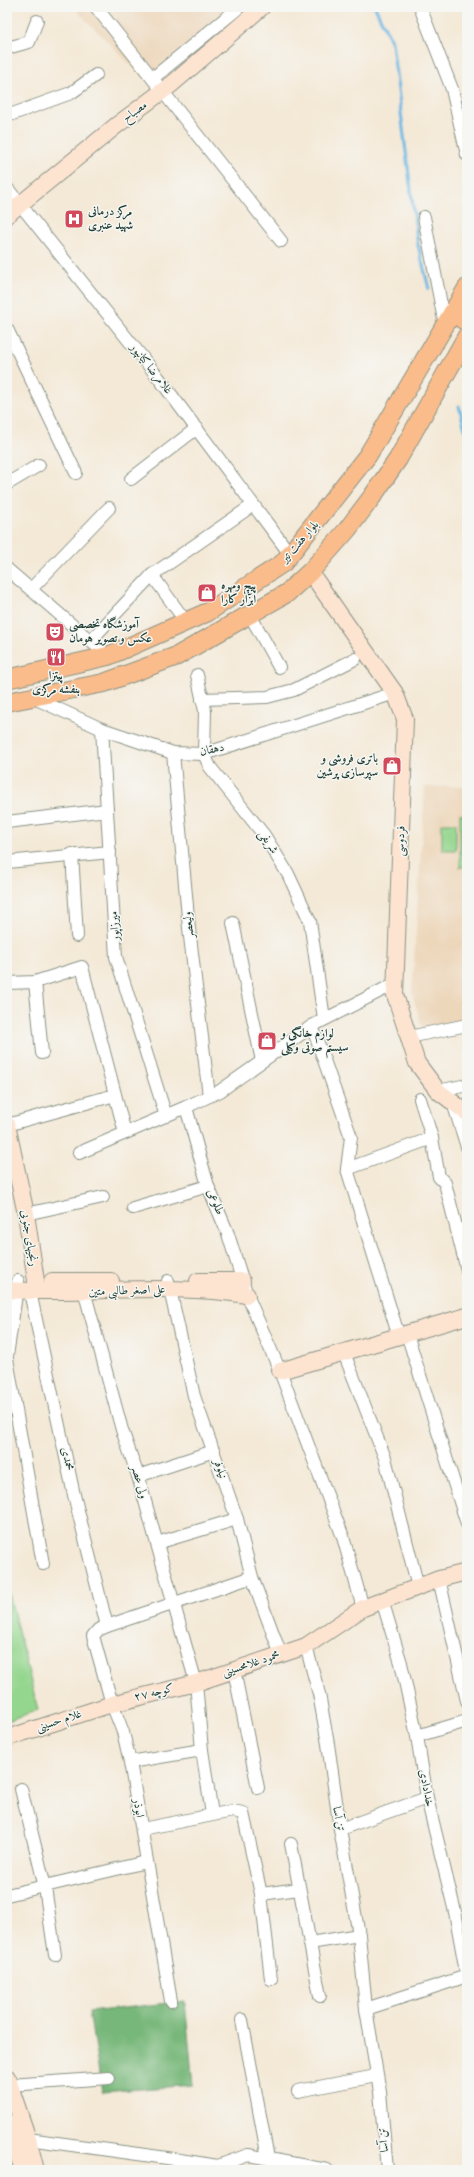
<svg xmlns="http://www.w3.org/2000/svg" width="474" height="2177" font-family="'Sorts Mill Goudy',Amiri,serif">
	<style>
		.built { fill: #edd7bb }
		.green { fill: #94d68e; stroke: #5a8a61 }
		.forest { fill: #77b779; stroke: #4b7a56 }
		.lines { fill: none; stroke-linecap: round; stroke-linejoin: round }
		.stream { stroke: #69b8e4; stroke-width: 3 }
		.street-casing { stroke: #8a9386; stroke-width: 14 }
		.secondary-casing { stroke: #8a9386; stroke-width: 18 }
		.primary-casing { stroke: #8a9386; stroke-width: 20 }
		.street { stroke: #fff; stroke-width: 12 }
		.secondary { stroke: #fde4d1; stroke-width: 16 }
		.primary { stroke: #fabc8b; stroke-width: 18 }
		.labels { text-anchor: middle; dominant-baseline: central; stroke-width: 3; stroke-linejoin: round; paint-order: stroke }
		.street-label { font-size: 12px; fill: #1f3d34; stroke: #f6f6f2 }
		.poi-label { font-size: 12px; font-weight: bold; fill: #1f3d34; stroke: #f6f6f2; text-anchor: start }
	</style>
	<rect width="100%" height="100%" fill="#f6f6f2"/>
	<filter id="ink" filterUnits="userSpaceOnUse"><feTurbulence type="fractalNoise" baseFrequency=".025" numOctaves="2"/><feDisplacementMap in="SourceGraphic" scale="8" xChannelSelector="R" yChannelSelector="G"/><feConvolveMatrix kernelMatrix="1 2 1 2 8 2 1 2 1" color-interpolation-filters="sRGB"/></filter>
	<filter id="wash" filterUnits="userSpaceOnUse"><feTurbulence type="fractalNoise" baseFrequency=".012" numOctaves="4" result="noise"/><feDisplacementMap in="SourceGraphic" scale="16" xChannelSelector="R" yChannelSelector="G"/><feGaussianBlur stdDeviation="0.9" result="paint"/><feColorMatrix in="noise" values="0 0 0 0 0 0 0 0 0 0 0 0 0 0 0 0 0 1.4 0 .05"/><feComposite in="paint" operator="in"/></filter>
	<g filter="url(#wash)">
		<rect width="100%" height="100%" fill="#f4e9d7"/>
		<g class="built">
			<polygon points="73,7 242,7 151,85"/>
			<polygon points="467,786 467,1020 423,1030 412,993 425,787"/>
		</g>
		<g class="green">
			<rect x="460" y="814" width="7" height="53"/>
			<rect x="442" y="823" width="14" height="27"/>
			<polygon points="7,1586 38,1710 7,1721"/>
		</g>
		<polygon class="forest" points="185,2001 193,2085 102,2092 89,2012"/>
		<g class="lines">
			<g class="stream">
				<polyline points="375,7 392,43 418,245 429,289"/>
				<polyline points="459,406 467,437"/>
			</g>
		</g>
	</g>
	<g filter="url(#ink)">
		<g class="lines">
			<g class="street-casing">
				<g id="street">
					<polyline points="96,7 281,241"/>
					<polyline points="420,7 452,89 467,155"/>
					<polyline points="7,48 29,42 37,21"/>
					<polyline points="153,78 237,9 235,7"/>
					<polyline points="7,116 71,93 96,75"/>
					<polyline points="7,188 158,377 290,554"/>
					<polyline points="424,217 445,325"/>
					<polyline points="7,329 76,473"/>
					<polyline points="131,479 197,428"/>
					<polyline points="7,484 39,465"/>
					<polyline points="7,569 108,656"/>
					<polyline points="152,575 186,622"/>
					<polyline points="31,589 109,508"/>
					<polyline points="250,615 279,667"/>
					<polyline points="90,641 152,575 253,505"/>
					<polyline points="197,675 205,711 204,754 210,767 264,835 288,874 310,921 324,1019"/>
					<polyline points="32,697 102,729 173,753 204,754 395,693"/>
					<polyline points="202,699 267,697 294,690 355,659"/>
					<polyline points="102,729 116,957 166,1116"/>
					<polyline points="173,753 189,928 209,1096"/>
					<polyline points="7,822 107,810"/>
					<polyline points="72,854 77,936"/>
					<polyline points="7,862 110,852"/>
					<polyline points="233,923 262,1061"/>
					<polyline points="35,982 42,1053"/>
					<polyline points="7,983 35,982 82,967 125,1133"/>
					<polyline points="312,1026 351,1137 347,1169 399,1337"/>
					<polyline points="409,1037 467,1025"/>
					<polyline points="438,1091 467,1085"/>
					<polyline points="420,1099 432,1138 439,1177 445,1183 467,1270"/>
					<polyline points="453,1103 467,1147"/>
					<polyline points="186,1107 208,1186 228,1234 247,1295 280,1371 343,1537 363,1608"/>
					<polyline points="7,1125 115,1095"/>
					<polyline points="79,1153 186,1107 220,1091 312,1026 396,983"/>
					<polyline points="347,1169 432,1138"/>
					<polyline points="133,1208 208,1186"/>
					<polyline points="26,1214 103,1197"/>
					<polyline points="168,1281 194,1396 237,1519 252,1577 281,1655"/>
					<polyline points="82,1283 122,1430 138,1476 196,1683 202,1750 212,1814"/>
					<polyline points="34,1285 30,1292 74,1495 107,1626"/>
					<polyline points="407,1334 467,1524"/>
					<polyline points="344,1353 385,1458 418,1587"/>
					<polyline points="7,1356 18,1281"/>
					<polyline points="7,1359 43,1564"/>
					<polyline points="138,1476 214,1451"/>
					<polyline points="157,1543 237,1519"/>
					<polyline points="439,1579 467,1701"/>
					<polyline points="382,1600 401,1663 417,1736 427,1798 455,1912 467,1977"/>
					<polyline points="306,1646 319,1694 328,1744 340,1829 359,1935 366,2009 380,2092 387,2170"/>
					<polyline points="234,1670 258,1788"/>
					<polyline points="417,1736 467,1721"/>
					<polyline points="130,1762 202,1750"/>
					<polyline points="21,1789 45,1887 55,1955"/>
					<polyline points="142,1829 233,1811 243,1813 261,1894 271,1979"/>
					<polyline points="340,1829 427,1798"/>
					<polyline points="291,1844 320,1996"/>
					<polyline points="261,1894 299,1889"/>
					<polyline points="7,1895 146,1862"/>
					<polyline points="310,1943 359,1935"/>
					<polyline points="171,2001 130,1762 123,1732 112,1704 93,1636 98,1630 107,1626 252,1577"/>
					<polyline points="366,2009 467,1976"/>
					<polyline points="242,2020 268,2158"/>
					<polyline points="10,2085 109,2078"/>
					<polyline points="298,2091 376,2076"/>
					<polyline points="28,2139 167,2158 218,2166 225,2170"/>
					<polyline points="218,2166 248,2155 327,2170"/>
				</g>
			</g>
			<g class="secondary-casing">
				<g id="secondary">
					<polyline points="7,215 117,125 172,84 262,7"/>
					<polyline points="310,572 395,693 405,719 395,995 417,1063 438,1091 467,1113"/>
					<polyline points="7,1125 26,1214 36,1281"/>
					<polyline points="52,1281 111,1281"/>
					<polyline points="198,1281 242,1281"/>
					<path d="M7,1290C87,1295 168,1282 247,1295"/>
					<polyline points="280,1371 467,1316"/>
					<polyline points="7,1738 112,1704 196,1683 306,1646 363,1608 439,1579 467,1572"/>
					<polyline points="7,2077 28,2139 36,2170"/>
					<polyline points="7,2122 23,2170"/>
				</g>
			</g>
			<g class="primary-casing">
				<g id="primary">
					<polyline points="457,305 459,314 463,320 467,321"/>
					<polyline points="7,679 108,656 208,612 283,563 368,455 467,288"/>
					<polyline points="7,702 104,683 177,656 287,593 310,572 347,530 372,497 398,459 467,336"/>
				</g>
			</g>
			<use href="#street" class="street"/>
			<use href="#secondary" class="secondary"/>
			<use href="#primary" class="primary"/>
		</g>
	</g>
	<defs>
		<g id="hospital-square" transform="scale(1)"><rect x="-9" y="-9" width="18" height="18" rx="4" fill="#d1495b" stroke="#f6f6f2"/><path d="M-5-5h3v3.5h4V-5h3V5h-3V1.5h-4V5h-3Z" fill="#fff"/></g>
		<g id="shop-square" transform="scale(1)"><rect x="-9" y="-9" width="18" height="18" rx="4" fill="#d1495b" stroke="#f6f6f2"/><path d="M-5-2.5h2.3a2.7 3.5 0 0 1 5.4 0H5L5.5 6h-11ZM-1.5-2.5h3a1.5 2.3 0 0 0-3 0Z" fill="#fff"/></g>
		<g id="theatre-square" transform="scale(1)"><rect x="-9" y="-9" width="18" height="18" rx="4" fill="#d1495b" stroke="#f6f6f2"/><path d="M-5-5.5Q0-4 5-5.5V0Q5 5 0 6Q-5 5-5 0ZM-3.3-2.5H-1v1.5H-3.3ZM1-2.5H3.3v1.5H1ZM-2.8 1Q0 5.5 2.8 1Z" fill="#fff"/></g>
		<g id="restaurant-square" transform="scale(1)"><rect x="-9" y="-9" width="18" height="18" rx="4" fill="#d1495b" stroke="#f6f6f2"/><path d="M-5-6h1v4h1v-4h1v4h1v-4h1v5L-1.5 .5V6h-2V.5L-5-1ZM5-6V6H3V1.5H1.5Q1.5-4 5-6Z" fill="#fff"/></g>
	</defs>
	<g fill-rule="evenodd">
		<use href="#hospital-square" x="74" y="219"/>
		<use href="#shop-square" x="207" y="593"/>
		<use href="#theatre-square" x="55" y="632"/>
		<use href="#restaurant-square" x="56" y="657"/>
		<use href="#shop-square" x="392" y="766"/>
		<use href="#shop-square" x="267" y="1041"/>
	</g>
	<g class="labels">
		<g class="street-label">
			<text transform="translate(135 112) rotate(-36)">مصباح</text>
			<text transform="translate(151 369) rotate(52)">غلامرضا کیانپور</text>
			<text transform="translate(300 542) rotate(-49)">بلوار هفت تیر</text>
			<text transform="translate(212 750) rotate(-12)">دهقان</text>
			<text transform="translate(401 841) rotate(-88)">فردوسی</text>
			<text transform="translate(268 842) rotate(57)">شریفی</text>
			<text transform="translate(189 925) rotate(-96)">ولیعصر</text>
			<text transform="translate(115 926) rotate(-94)">میرزاپور</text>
			<text transform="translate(215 1202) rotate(67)">طلوعی</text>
			<text transform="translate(29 1238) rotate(81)">رنجیهای جنوبی</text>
			<text transform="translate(127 1291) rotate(-2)">علی اصغر طالبی متین</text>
			<text transform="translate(67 1459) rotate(78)">محمدی</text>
			<text transform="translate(220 1469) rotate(72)">نیلوفر</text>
			<text transform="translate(139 1482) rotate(74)">ولی عصر</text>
			<text transform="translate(251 1664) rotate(-18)">محمود غلامحسینی</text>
			<text transform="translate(154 1693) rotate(-14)">کوچه ۲۷</text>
			<text transform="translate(59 1721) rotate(-18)">غلام حسینی</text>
			<text transform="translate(426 1788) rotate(79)">خدادادی</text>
			<text transform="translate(138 1808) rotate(80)">ابوذر</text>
			<text transform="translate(338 1819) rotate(81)">تن آسا</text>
			<text transform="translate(384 2140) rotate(-95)">تن آسا</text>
		</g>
		<g class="poi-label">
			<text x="88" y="212">مرکز درمانی<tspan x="88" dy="14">شهید عنبری</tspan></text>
			<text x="221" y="586">پیچ ومهره<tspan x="221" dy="14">ابزار کارا</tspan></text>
			<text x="69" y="625">آموزشگاه تخصصی<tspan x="69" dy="14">عکس و تصویر هومان</tspan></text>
			<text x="56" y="676" text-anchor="middle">پیتزا<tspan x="56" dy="14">بنفشه مرکزی</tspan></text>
			<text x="378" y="759" text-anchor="end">باتری فروشی و<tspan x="378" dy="14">سپرسازی پرشین</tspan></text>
			<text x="281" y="1034">لوازم خانگی و<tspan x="281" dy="14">سیستم صوتی وکیلی</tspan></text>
		</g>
	</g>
	<rect width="474" height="2177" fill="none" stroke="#f6f6f2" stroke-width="24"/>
</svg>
